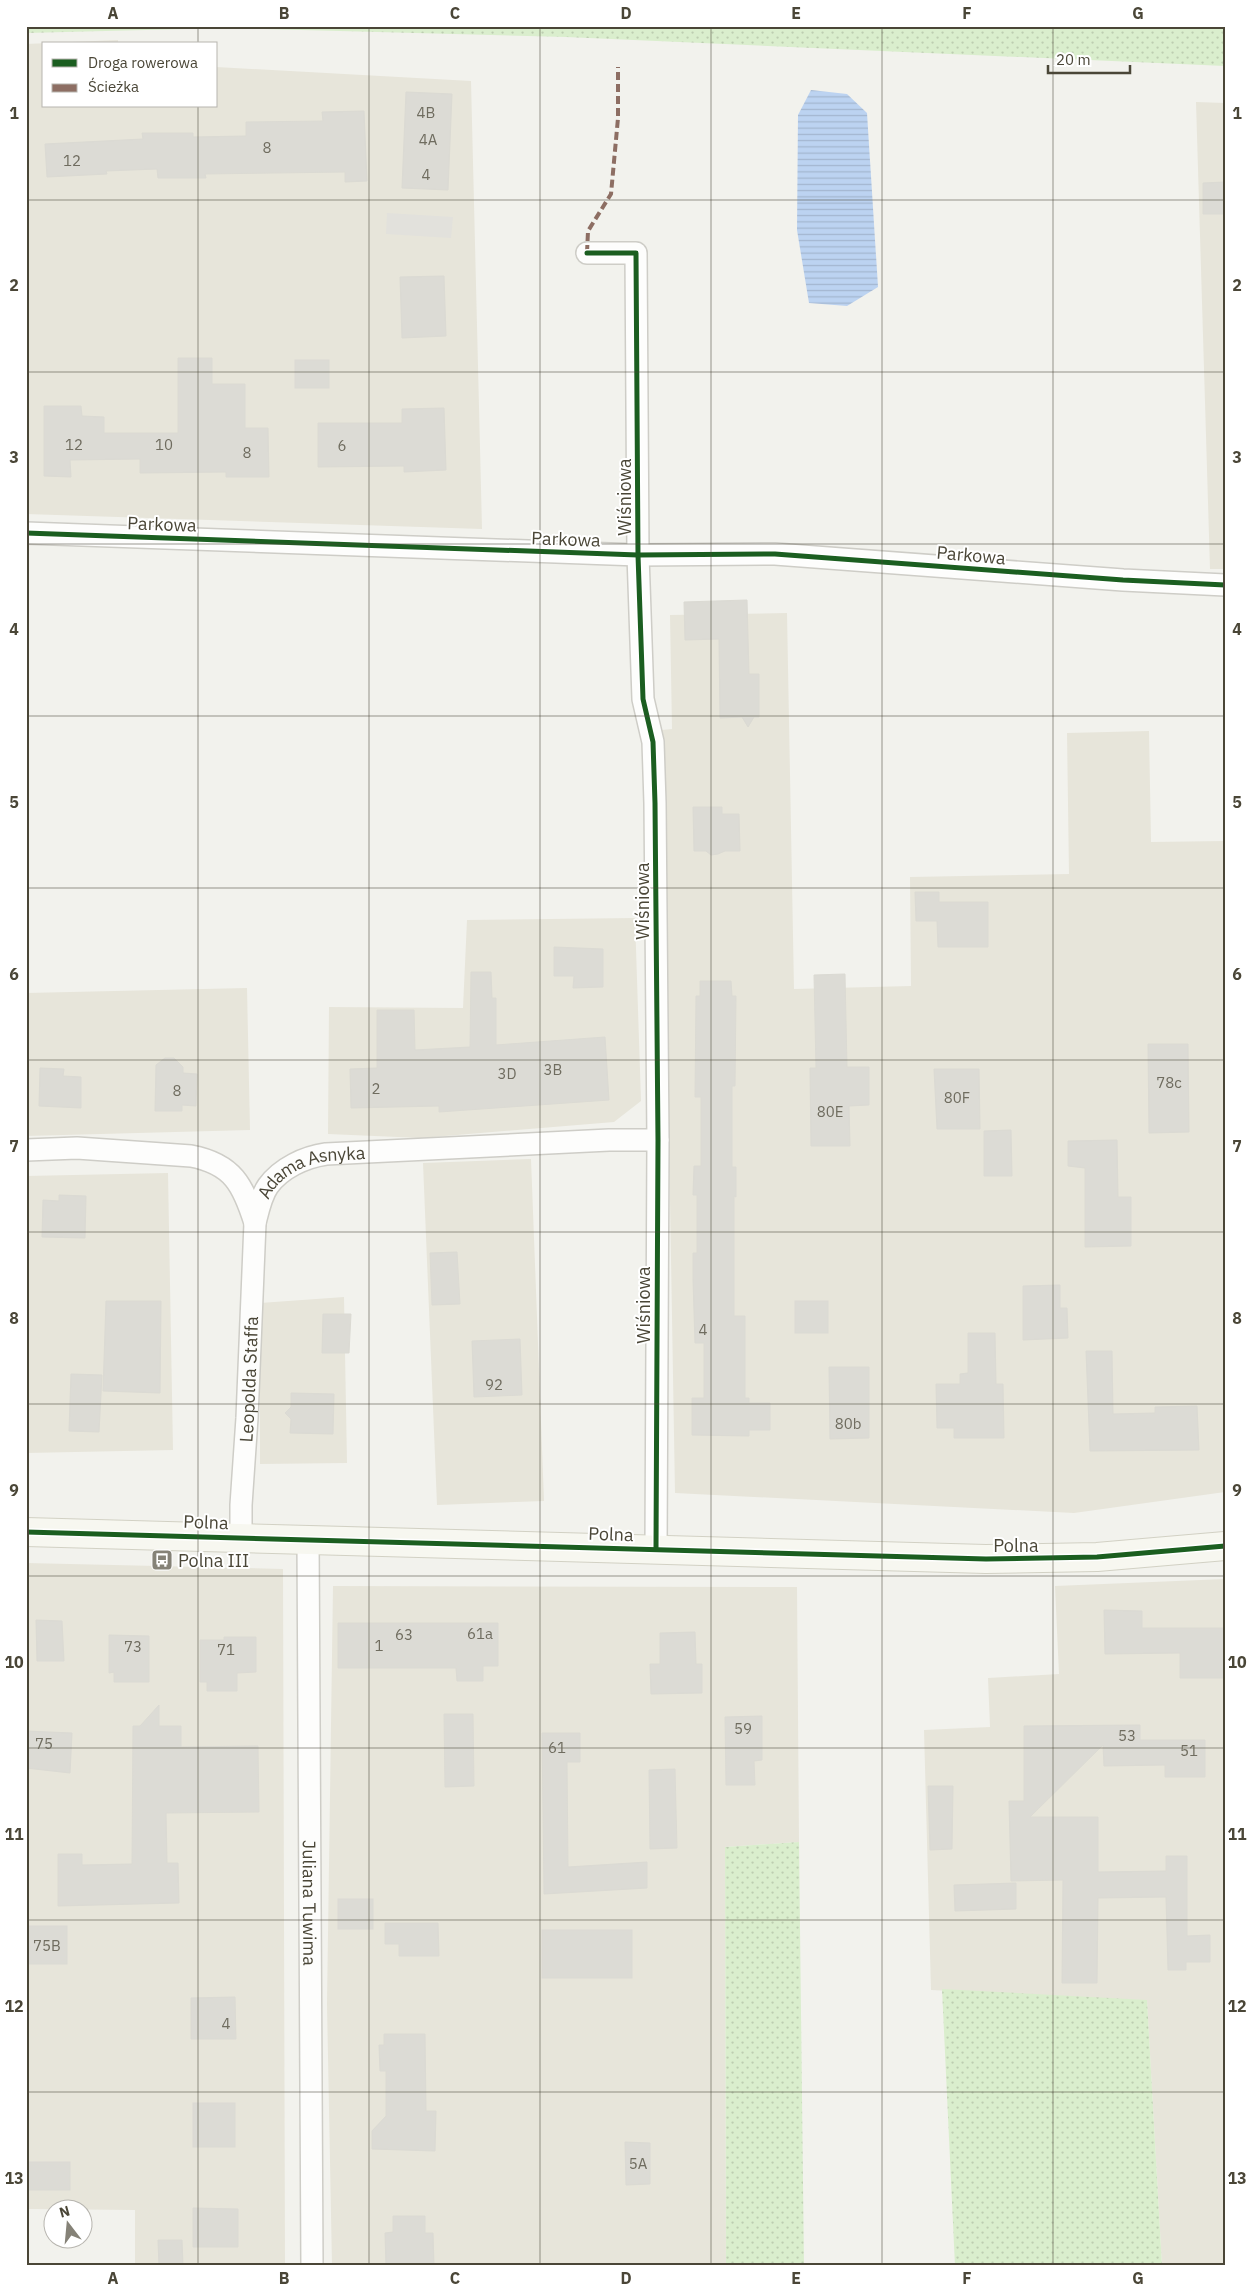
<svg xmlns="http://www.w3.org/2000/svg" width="1251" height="2292" font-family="'IBM Plex Sans',sans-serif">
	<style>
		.residential { fill: #e7e5da }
		.grass { fill: url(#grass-dots) }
		.parking { fill: #e2e1dc }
		.water { fill: url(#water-rules) }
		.building { fill: #dcdbd5; stroke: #dbdad3 }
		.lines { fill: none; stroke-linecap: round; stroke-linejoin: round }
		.street-casing { stroke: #cecdc7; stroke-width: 24 }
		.secondary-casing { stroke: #d2d1c4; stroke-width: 30 }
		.street { stroke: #fdfdfc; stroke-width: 21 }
		.secondary { stroke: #f7f7f0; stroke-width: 28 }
		.quiet { stroke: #8d6e63; stroke-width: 4; stroke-dasharray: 8 4; stroke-linecap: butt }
		.cycleway-casing { stroke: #fff; stroke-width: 8 }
		.cycleway { stroke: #1b5e20; stroke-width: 5 }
		.grid { fill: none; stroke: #4a4637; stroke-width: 1; stroke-opacity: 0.55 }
		.labels { text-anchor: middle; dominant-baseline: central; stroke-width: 4; stroke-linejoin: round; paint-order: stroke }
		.number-label { font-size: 15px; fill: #6f6c5f }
		.street-label { font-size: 18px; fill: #4a4637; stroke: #fff }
		.poi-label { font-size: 18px; fill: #4a4637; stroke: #fff; text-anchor: start }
		.neatline { fill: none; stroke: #4a4637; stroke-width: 2 }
		.grid-label { font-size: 16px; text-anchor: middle; font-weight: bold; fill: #4a4637 }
	</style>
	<defs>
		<pattern id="grass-dots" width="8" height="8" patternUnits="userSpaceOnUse" patternTransform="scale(1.25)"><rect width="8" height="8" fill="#daeecd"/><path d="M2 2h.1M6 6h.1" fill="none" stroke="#bdcdb1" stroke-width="1.8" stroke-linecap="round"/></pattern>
		<pattern id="water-rules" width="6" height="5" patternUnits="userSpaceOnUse" patternTransform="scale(1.25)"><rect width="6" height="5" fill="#bcd3f1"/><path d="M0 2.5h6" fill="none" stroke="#a3b6cf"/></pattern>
	</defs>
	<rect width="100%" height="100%" fill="#f2f2ed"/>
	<g class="residential">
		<polygon points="118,40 118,44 44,44 44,106 216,106 216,67 471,81 482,529 26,514 26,44"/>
		<polygon points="1196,102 1225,103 1225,569 1210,569"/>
		<polygon points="787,613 794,989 911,986 910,877 1069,874 1067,733 1149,731 1151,842 1225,841 1225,1492 1074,1513 675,1493 662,730 672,729 670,615"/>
		<polygon points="635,918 641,1101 614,1122 421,1138 328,1134 329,1007 463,1008 467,920"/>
		<polygon points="247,988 250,1130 26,1136 26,993"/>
		<polygon points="531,1159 544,1501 437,1505 423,1163"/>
		<polygon points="168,1173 173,1450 26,1453 26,1176"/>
		<polygon points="344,1297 347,1463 260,1464 260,1303"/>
		<polygon points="26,1563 283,1569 285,2266 135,2266 135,2210 26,2209"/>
		<polygon points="1225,1579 1225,2266 1162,2266 1147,2001 931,1990 924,1730 990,1727 988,1678 1059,1674 1055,1586"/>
		<polygon points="333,1586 797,1587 799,1842 725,1847 726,2266 332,2266 327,2004"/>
	</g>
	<g class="grass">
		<polygon points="26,26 1225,26 1225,66 566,37 226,28 26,33"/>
		<polygon points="799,1842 804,2266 726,2266 725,1847"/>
		<polygon points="942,1989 1147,2000 1162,2266 955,2266"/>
	</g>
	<polygon class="parking" points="387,213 453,217 451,238 386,234"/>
	<polygon class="water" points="811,90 847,94 867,113 878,287 847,306 809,303 797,230 798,115"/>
	<g class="building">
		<polygon points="406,92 452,94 448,190 402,188"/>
		<polygon points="364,111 367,181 345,182 345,172 205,174 206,178 158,178 157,169 106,171 107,174 47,177 45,144 143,139 142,133 193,133 193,137 246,136 246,122 323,121 322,112"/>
		<polygon points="1225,182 1225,214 1203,214 1203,183"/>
		<polygon points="444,276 446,336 402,338 400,277"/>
		<polygon points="178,358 212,358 212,384 245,384 245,428 268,428 269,477 226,477 226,472 140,473 140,459 70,460 71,477 44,476 44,406 81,406 82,416 104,417 104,433 178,433"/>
		<rect x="295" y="360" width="34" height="28"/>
		<polygon points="444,408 446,470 404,472 404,466 318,467 318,423 402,423 402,409"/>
		<polygon points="747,600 749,674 759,674 759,717 754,717 748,727 742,717 720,718 719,639 685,640 684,602"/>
		<polygon points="693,807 722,807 722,814 739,814 740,851 725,851 718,854 711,855 706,851 694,851"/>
		<polygon points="915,892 939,892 939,902 988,902 988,947 938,947 937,921 916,921"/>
		<polygon points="554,947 603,949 603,987 573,988 574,976 554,976"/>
		<polygon points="471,972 491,972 492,998 496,998 496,1045 605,1037 609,1100 439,1112 439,1106 351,1108 350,1069 377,1068 377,1010 414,1010 415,1050 470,1047"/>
		<polygon points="845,974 847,1067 869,1067 869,1105 849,1106 850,1146 811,1146 810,1068 816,1068 814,975"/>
		<polygon points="700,981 731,981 732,996 736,996 735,1086 732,1086 732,1167 736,1167 736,1197 734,1196 734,1316 745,1316 745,1398 749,1398 749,1403 770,1403 770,1430 749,1430 749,1436 692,1435 692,1398 704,1398 704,1343 695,1343 693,1279 693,1253 697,1253 697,1195 693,1195 694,1166 701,1166 701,1097 695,1097 696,996 700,996"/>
		<polygon points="1148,1044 1188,1044 1189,1132 1149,1133"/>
		<polygon points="165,1058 174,1058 183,1067 183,1073 197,1074 196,1106 182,1105 182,1111 155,1111 156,1065"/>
		<polygon points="40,1068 64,1069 63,1076 81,1077 81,1108 39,1106"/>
		<polygon points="934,1069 979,1069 980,1129 937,1129"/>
		<polygon points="1011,1130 1012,1176 984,1176 984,1131"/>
		<polygon points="1117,1140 1118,1197 1131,1197 1131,1246 1085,1247 1085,1168 1068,1166 1068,1141"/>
		<polygon points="59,1195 86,1196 85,1238 42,1237 43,1200 59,1201"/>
		<polygon points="457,1252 460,1304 432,1305 430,1253"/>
		<polygon points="1060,1285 1060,1308 1067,1308 1068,1338 1023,1340 1023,1286"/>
		<polygon points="106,1301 161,1301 160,1393 103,1391"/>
		<rect x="795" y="1301" width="33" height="32"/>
		<polygon points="323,1314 351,1314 349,1353 322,1353"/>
		<polygon points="968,1333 995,1333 996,1384 1003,1384 1004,1438 954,1438 954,1428 937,1428 936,1384 960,1384 960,1374 968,1373"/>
		<polygon points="520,1339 522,1395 474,1397 472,1341"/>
		<polygon points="1086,1351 1112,1351 1113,1414 1155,1413 1155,1407 1197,1406 1199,1450 1090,1451"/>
		<polygon points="829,1367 869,1367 869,1438 830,1439"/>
		<polygon points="71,1374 102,1375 99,1432 69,1431"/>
		<polygon points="291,1393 334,1394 333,1434 290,1433 291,1419 285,1413 291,1407"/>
		<polygon points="1104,1610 1142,1611 1142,1628 1225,1628 1225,1678 1180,1678 1180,1653 1105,1654"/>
		<polygon points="36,1620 62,1621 64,1661 37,1661"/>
		<polygon points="338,1623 498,1623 498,1666 483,1666 483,1681 457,1681 456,1668 338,1668"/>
		<polygon points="695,1632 696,1664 702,1664 702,1693 651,1694 650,1664 660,1664 660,1633"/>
		<polygon points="109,1635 149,1636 149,1682 114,1682 114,1672 109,1673"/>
		<polygon points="224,1637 256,1637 256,1672 237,1673 237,1691 207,1691 207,1682 200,1682 200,1640 224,1640"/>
		<polygon points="159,1705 159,1726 181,1726 181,1747 258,1746 259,1812 166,1813 167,1863 178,1863 179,1903 58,1906 58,1854 82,1854 82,1865 132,1864 133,1726 140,1726"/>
		<polygon points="444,1714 473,1714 474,1786 445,1787"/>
		<polygon points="762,1716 762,1760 754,1761 755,1785 726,1785 725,1717"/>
		<polygon points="1140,1725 1140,1740 1205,1740 1205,1777 1165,1777 1165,1765 1104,1766 1103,1745 1030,1817 1098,1817 1098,1872 1166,1871 1166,1856 1187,1856 1187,1936 1210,1935 1210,1962 1186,1962 1186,1970 1168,1970 1166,1897 1098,1898 1097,1983 1062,1983 1063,1880 1011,1881 1009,1801 1024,1801 1024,1726"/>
		<polygon points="26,1731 72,1733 70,1773 26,1768"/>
		<polygon points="542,1733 580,1733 580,1762 567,1762 568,1867 647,1862 647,1888 544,1894"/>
		<polygon points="675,1769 677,1848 650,1849 649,1770"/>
		<polygon points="928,1786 953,1786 952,1849 930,1850"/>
		<polygon points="1016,1883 1016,1909 955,1911 954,1885"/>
		<rect x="338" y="1899" width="35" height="30"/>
		<polygon points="385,1923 438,1923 439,1956 399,1956 399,1944 385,1944"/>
		<rect x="26" y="1926" width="41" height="38"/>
		<rect x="542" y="1930" width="90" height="48"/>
		<polygon points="235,1997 236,2039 191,2039 191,1998"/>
		<polygon points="384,2034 425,2034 426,2111 436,2111 435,2151 372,2149 372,2131 386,2116 386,2071 380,2071 379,2045 384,2045"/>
		<rect x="193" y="2103" width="42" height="44"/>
		<polygon points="625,2142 650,2143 650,2184 626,2185"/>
		<rect x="26" y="2162" width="44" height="28"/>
		<polygon points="193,2208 238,2209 238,2247 193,2247"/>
		<polygon points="393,2216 425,2216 425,2233 433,2233 434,2266 386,2266 385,2233 393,2232"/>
		<polygon points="158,2240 182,2240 183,2266 159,2266"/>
	</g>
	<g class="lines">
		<g class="street-casing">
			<g id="street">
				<polyline points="587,253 636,253 638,555 643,699 653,742 655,803 658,1140 656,1549"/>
				<polyline points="26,533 638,555 775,554 1123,580 1225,585"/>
				<path d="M26,1150L77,1148L191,1156C233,1164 243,1185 255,1223"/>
				<path id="s1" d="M241,1537V1505L247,1418L255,1223C258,1211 261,1196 268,1186C281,1168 305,1157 326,1154L609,1140H658"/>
				<path id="s2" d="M308,1539L312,2266"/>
			</g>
		</g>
		<g class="secondary-casing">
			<polyline id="secondary" points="26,1532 986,1559 1097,1557 1225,1546"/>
		</g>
		<use href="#street" class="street"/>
		<use href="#secondary" class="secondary"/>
		<polyline class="quiet" points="587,253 588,231 611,194 618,118 618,67"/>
		<g class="cycleway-casing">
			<g id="cycleway">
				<polyline points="587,253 636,253 638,555 643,699 653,742 655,803 658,1140 656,1549"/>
				<polyline points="26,533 638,555 775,554 1123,580 1225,585"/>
				<polyline points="26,1532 986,1559 1097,1557 1225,1546"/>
			</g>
		</g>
		<use href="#cycleway" class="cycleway"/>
	</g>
	<path class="grid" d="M198,26V44M369,26V2266M540,26V2266M711,26V2266M882,26V2266M1053,26V2266M198,106V2266M26,200H1225M26,372H1225M26,544H1225M26,716H1225M26,888H1225M26,1060H1225M26,1232H1225M26,1404H1225M26,1576H1225M26,1748H1225M26,1920H1225M26,2092H1225"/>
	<defs>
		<g id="bus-square" transform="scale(1.125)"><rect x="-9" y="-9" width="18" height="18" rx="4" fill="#858277" stroke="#fff"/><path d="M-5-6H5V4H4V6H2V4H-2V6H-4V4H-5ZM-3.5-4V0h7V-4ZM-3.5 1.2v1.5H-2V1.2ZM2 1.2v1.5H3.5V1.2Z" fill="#fff"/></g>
	</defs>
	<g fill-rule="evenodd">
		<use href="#bus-square" x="162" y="1560"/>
	</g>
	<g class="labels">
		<g class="number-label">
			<text x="426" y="112">4B</text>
			<text x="428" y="139">4A</text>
			<text x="267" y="147">8</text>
			<text x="72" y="160">12</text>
			<text x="426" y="174">4</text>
			<text x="74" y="444">12</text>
			<text x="164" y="444">10</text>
			<text x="342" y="445">6</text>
			<text x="247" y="452">8</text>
			<text x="553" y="1069">3B</text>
			<text x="507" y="1073">3D</text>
			<text x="1169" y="1082">78c</text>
			<text x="376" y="1088">2</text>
			<text x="177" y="1090">8</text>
			<text x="957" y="1097">80F</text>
			<text x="830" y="1111">80E</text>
			<text x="703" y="1329">4</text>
			<text x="494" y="1384">92</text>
			<text x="848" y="1423">80b</text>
			<text x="480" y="1633">61a</text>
			<text x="404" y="1634">63</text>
			<text x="379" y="1645">1</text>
			<text x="133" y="1646">73</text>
			<text x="226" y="1649">71</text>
			<text x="743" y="1728">59</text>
			<text x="1127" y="1735">53</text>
			<text x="44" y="1743">75</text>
			<text x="557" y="1747">61</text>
			<text x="1189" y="1750">51</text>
			<text x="47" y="1945">75B</text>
			<text x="226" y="2023">4</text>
			<text x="638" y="2163">5A</text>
		</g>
		<g class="street-label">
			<text transform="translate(624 497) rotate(-90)">Wiśniowa</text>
			<text transform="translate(162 524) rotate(2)">Parkowa</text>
			<text transform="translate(566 539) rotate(2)">Parkowa</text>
			<text transform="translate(971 555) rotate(5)">Parkowa</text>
			<text transform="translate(642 901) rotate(-90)">Wiśniowa</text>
			<text stroke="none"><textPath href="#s1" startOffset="401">Adama Asnyka</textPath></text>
			<text transform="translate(643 1305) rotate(-90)">Wiśniowa</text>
			<text stroke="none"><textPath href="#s1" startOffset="158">Leopolda Staffa</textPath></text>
			<text transform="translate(206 1522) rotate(2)">Polna</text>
			<text transform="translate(611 1534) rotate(2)">Polna</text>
			<text x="1016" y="1545">Polna</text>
			<text stroke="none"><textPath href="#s2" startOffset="364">Juliana Tuwima</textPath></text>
		</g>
		<g class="poi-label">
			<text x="178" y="1560">Polna III</text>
		</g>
	</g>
	<rect width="1251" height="2292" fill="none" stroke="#ffffff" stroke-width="55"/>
	<rect x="42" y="42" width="175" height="65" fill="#ffffff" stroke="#b7b5af"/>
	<rect x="52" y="59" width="25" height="8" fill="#1b5e20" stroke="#b7b5af"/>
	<text x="88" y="68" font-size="15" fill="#4a4637">Droga rowerowa</text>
	<rect x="52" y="84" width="25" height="8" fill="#8d6e63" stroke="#b7b5af"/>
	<text x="88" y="92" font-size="15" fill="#4a4637">Ścieżka</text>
	<g transform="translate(68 2224) rotate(344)"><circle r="24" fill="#ffffff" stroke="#b7b5af"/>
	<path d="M0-4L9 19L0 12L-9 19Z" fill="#858277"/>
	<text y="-8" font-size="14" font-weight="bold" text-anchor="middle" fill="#4a4637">N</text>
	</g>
	<path d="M1048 65v8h82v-8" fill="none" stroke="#4a4637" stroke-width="2.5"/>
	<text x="1056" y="65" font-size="15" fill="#4a4637" stroke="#ffffff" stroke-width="4" paint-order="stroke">20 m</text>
	<rect x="28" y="28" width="1196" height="2236" class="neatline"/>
	<g class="grid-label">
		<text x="113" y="19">A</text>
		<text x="284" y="19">B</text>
		<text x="455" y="19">C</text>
		<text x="626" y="19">D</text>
		<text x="796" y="19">E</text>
		<text x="967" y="19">F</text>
		<text x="1138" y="19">G</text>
		<text x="14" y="119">1</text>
		<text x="1237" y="119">1</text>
		<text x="14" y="291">2</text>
		<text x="1237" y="291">2</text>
		<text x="14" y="463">3</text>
		<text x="1237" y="463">3</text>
		<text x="14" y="635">4</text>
		<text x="1237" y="635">4</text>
		<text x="14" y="808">5</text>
		<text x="1237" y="808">5</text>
		<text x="14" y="980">6</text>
		<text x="1237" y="980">6</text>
		<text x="14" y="1152">7</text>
		<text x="1237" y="1152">7</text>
		<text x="14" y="1324">8</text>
		<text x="1237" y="1324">8</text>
		<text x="14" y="1496">9</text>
		<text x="1237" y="1496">9</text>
		<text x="14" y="1668">10</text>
		<text x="1237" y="1668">10</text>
		<text x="14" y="1840">11</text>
		<text x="1237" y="1840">11</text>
		<text x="14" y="2012">12</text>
		<text x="1237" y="2012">12</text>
		<text x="14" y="2184">13</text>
		<text x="1237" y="2184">13</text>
		<text x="113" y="2284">A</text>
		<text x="284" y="2284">B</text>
		<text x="455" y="2284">C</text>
		<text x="626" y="2284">D</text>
		<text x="796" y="2284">E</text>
		<text x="967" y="2284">F</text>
		<text x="1138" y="2284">G</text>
	</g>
</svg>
